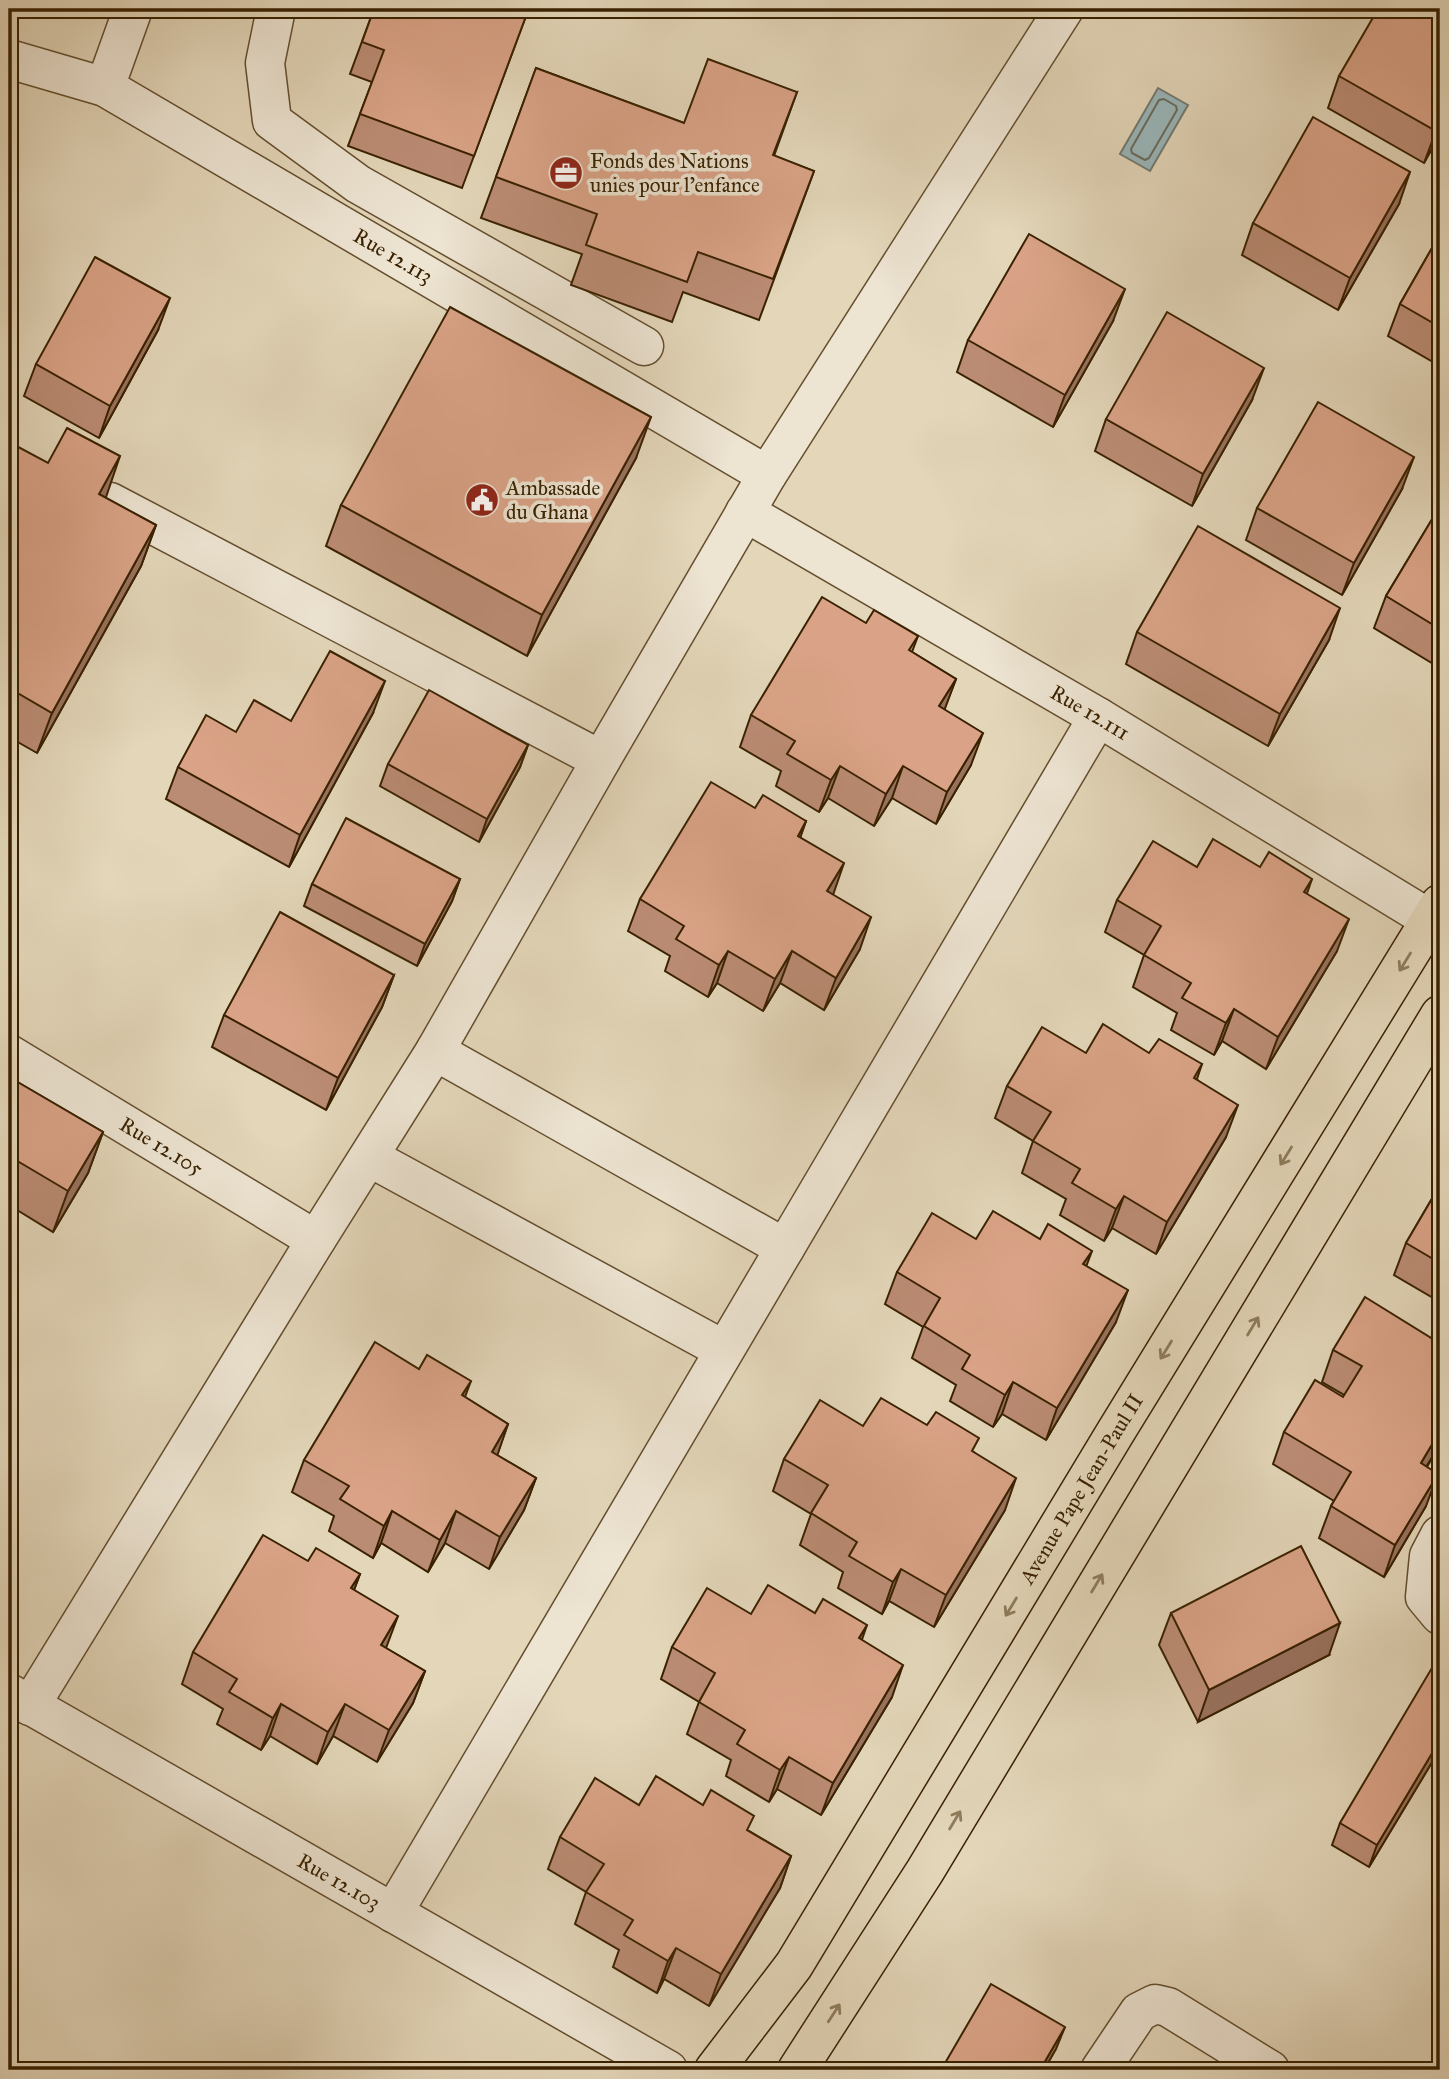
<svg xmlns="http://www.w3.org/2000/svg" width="1449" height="2079" font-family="'IM FELL Great Primer',serif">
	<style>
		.water { fill: #9ab6ba; stroke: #737a70; stroke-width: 2 }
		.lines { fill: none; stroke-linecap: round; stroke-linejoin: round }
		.shore { stroke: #6a6c5d; stroke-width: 2 }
		.minor-casing { stroke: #644e2e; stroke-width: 41 }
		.major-casing { stroke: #392100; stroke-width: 41 }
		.minor { stroke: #ede4d2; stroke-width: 38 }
		.major { stroke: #e3d6b9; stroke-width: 38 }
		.wall { fill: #bb8c74; stroke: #392100; stroke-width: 2 }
		.shaded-wall { fill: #99725e; stroke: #392100; stroke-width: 2 }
		.building { fill: #daa387; stroke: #392100; stroke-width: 2 }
		.oneway { stroke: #8e7c5c }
		.labels { text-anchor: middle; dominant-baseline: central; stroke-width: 7; stroke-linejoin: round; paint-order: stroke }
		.poi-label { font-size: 21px; fill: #392100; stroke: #ede4d2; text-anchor: start }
		.street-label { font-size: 21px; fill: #392100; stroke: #ede4d2 }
	</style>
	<rect width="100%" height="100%" fill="#e3d6b9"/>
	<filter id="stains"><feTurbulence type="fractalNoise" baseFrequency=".00286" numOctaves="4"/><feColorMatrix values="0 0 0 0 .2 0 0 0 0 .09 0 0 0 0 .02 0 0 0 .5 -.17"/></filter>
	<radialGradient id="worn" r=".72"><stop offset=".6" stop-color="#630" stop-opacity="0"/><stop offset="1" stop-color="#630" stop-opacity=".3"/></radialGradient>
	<polygon class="water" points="1158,88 1188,105 1150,171 1120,154"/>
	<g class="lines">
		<polygon class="shore" points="1164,99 1176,106 1177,110 1149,158 1145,160 1132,153 1131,149 1159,100"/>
		<g class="minor-casing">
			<g id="minor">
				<polyline points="276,9 265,63 272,121 358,184 644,346"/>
				<path id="s1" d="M9,59L105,87L767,475"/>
				<polyline points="105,87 133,9"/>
				<polyline points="110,502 601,760"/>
				<path id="s2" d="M745,512L1098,717L1431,920"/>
				<polyline points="435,1051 785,1248"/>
				<path id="s3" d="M9,1054L316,1240"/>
				<polyline points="369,1157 724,1350"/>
				<polyline points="1440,1535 1429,1556 1425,1597 1440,1615"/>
				<path id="s4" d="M9,1693L668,2070"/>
				<polyline points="30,1706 316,1240 435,1051 601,760 767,475 1064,9"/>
				<polyline points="393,1913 1098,717"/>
				<polyline points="1100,2070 1139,2012 1155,2004 1168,2007 1270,2070"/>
			</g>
		</g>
		<g class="major-casing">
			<g id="major">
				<path id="s5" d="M714,2070L794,1965L1115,1433L1440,904"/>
				<polyline points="797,2070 925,1871 1440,1015"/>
			</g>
		</g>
		<use href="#minor" class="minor"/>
		<use href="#major" class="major"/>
	</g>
	<g class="wall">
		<polygon points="374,9 526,16 462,188 348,146 372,82 350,74"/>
		<polygon points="1440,9 1440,134 1424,163 1328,108 1339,76"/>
		<polygon points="536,68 684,123 797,92 774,156 814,171 759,320 683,292 672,322 571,285 582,254 481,218"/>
		<polygon points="1399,204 1338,310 1242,255 1253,223"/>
		<polygon points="1440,234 1440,366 1388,336 1400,304"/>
		<polygon points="1113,321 1053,427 957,372 968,340"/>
		<polygon points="158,330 99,438 24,396 36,364"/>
		<polygon points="1252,400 1192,506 1095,451 1106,419"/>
		<polygon points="9,442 105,498 156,525 141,566 37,753 9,737"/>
		<polygon points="636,458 527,656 326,546 341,505"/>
		<polygon points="1402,489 1342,595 1246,540 1257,508"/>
		<polygon points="1440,506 1440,668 1374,628 1386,596"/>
		<polygon points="866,623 918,636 912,652 956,679 944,710 971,765 936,824 892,798 874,826 828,798 819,812 776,786 781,771 740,747 751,715"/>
		<polygon points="1137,632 1329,640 1268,746 1126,664"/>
		<polygon points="373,713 289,867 166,799 178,767 291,721"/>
		<polygon points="528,745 520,767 479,842 380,786 388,764"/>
		<polygon points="755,808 806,821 800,837 833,895 860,949 824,1010 780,983 763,1011 717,983 708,997 665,971 670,956 628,931 640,899"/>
		<polygon points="1197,867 1307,894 1337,951 1266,1069 1222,1041 1214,1055 1171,1030 1177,1013 1133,987 1144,955 1105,932 1117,900"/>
		<polygon points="460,879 452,901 417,966 304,906 312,884"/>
		<polygon points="394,975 382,1007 326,1110 212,1047 224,1015"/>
		<polygon points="1086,1053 1149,1053 1202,1064 1197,1079 1226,1137 1156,1254 1112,1228 1104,1241 1060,1215 1066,1199 1022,1173 1033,1141 995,1118 1007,1086"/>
		<polygon points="9,1077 103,1132 88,1173 53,1232 9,1205"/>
		<polygon points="1440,1185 1440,1302 1394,1275 1406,1243"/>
		<polygon points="976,1239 1086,1266 1116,1322 1046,1440 1002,1414 993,1427 950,1401 956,1385 912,1358 923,1327 885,1304 897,1272"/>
		<polygon points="1440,1327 1440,1444 1427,1467 1426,1506 1384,1577 1319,1538 1331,1506 1334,1501 1273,1464 1284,1432 1343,1397 1344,1395 1322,1382 1333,1350 1433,1339"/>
		<polygon points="465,1397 508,1424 497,1455 536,1478 524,1510 489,1569 445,1543 428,1572 381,1543 373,1558 329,1531 334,1516 292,1492 304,1460"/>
		<polygon points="863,1426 974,1452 1005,1510 934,1627 889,1601 882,1614 838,1588 843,1572 800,1545 811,1514 773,1491 784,1459"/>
		<polygon points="308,1561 360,1574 354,1590 386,1648 425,1671 413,1703 377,1762 333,1736 317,1764 270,1736 261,1750 217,1724 223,1709 182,1684 193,1652"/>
		<polygon points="1171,1613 1329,1655 1198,1722 1159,1645"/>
		<polygon points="751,1614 862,1640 892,1697 821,1815 777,1789 769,1802 726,1776 731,1760 687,1734 699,1702 661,1679 672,1647"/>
		<polygon points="1440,1749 1369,1867 1332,1845 1340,1823"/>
		<polygon points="639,1805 749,1831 791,1856 780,1888 709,2006 664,1979 657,1993 613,1967 619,1950 575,1924 586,1892 548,1869 560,1837"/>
	</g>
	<g class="shaded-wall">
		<polygon points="1440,123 1440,134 1424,163 1436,131"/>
		<polygon points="1410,172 1399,204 1338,310 1350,278"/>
		<polygon points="1125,289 1113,321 1053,427 1065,395"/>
		<polygon points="170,298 158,330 99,438 110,406"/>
		<polygon points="1264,368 1252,400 1192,506 1203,474"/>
		<polygon points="651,417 636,458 527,656 542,615"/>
		<polygon points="120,456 106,497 84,535 99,494"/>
		<polygon points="1414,457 1402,489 1342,595 1354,563"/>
		<polygon points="156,525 141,566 37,753 52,713"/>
		<polygon points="1340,608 1329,640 1268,746 1280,714"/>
		<polygon points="956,679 944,711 939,706"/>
		<polygon points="385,681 373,713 289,867 300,835"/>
		<polygon points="983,733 971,765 936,824 947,792"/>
		<polygon points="528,745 520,767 479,842 487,819"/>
		<polygon points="840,766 828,798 819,812 831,780"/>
		<polygon points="903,766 892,798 874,826 886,794"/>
		<polygon points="806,821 795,853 798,836"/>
		<polygon points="844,863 833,895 827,891"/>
		<polygon points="460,879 452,901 417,966 425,944"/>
		<polygon points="1312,879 1301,911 1304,892"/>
		<polygon points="871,917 860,949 824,1010 836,978"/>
		<polygon points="1349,919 1337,951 1266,1069 1278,1037"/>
		<polygon points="728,951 717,983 708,997 719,965"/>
		<polygon points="792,951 780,983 763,1011 775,979"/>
		<polygon points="394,975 382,1007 326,1110 338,1078"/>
		<polygon points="1234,1009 1222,1041 1214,1055 1226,1023"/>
		<polygon points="1238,1105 1226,1137 1156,1254 1167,1222"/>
		<polygon points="103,1132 88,1173 53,1232 68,1191"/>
		<polygon points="1124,1196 1112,1228 1104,1241 1116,1209"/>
		<polygon points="1092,1251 1080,1283 1083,1264"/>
		<polygon points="1128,1290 1116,1322 1046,1440 1057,1408"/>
		<polygon points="471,1381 459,1413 462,1395"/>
		<polygon points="1013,1382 1002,1414 993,1427 1005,1395"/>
		<polygon points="508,1424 497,1456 492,1452"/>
		<polygon points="1440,1431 1440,1444 1409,1495 1421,1463"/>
		<polygon points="1438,1474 1426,1506 1384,1577 1395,1545"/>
		<polygon points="536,1478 524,1510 489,1569 500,1537"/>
		<polygon points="1016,1478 1005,1510 934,1627 946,1595"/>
		<polygon points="392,1511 381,1543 373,1558 384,1526"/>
		<polygon points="456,1511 445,1543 428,1572 440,1540"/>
		<polygon points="901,1569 889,1601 882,1614 893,1582"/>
		<polygon points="360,1574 348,1606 351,1588"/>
		<polygon points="398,1616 386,1648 381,1645"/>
		<polygon points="1340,1623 1329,1655 1198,1722 1209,1690"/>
		<polygon points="867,1625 856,1657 859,1638"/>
		<polygon points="903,1665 892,1697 821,1815 833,1783"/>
		<polygon points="425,1671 413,1703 377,1762 389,1730"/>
		<polygon points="281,1704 270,1736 261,1750 273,1718"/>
		<polygon points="345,1704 333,1736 317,1764 328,1732"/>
		<polygon points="1440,1740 1440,1749 1369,1867 1377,1845"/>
		<polygon points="789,1757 777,1789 769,1802 780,1770"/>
		<polygon points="791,1856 780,1888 709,2006 721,1974"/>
		<polygon points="676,1948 664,1979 657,1993 668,1961"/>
		<polygon points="1065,2027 1056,2049 1044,2070 1040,2070"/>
	</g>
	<g class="building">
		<polygon points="374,9 507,9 526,16 474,156 360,114 384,50 362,42"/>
		<polygon points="1378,9 1440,9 1440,123 1436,131 1339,76"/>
		<polygon points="708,59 797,92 773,155 814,171 773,279 698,252 687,282 586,245 597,214 496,177 536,68 684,123"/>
		<polygon points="1313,117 1410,172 1350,278 1253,223"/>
		<polygon points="1029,234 1125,289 1065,395 968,340"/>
		<polygon points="1440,234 1440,327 1400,304"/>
		<polygon points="95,257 170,298 110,406 36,364"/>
		<polygon points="450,307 651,417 542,615 341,505"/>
		<polygon points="1167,312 1264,368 1203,474 1106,419"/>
		<polygon points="1318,402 1414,457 1354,563 1257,508"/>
		<polygon points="67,428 120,456 99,494 156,525 52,713 9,688 9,442 48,463"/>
		<polygon points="1440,506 1440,629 1386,596"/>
		<polygon points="1198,526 1340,608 1280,714 1137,632"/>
		<polygon points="822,597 866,623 874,610 918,636 909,650 956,679 939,706 983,733 947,792 903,766 886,794 840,766 831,780 787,754 795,741 751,715"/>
		<polygon points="330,651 385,681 300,835 178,767 206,715 236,732 254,700 291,721"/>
		<polygon points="429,690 528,745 487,819 388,764"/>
		<polygon points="711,782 755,808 763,795 806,821 798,836 844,863 827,891 871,917 836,978 792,951 775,979 728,951 719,965 676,939 684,926 640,899"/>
		<polygon points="346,818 460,879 425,944 312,884"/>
		<polygon points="1213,839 1260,867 1269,852 1312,879 1304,892 1349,919 1278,1037 1234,1009 1226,1023 1182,998 1191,983 1144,955 1161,926 1117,900 1153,841 1197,867"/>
		<polygon points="280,912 394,975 338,1078 224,1015"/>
		<polygon points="1103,1024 1149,1053 1159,1039 1202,1064 1194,1078 1238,1105 1167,1222 1124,1196 1116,1209 1072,1183 1080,1169 1033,1141 1051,1112 1007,1086 1042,1027 1086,1053"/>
		<polygon points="9,1077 103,1132 68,1191 9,1156"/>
		<polygon points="1440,1185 1440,1263 1406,1243"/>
		<polygon points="993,1211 1040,1239 1048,1224 1092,1251 1083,1264 1128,1290 1057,1408 1013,1382 1005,1395 962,1369 970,1355 924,1326 940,1298 897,1272 932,1213 976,1239"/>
		<polygon points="1365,1297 1433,1339 1440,1327 1440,1431 1421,1463 1438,1474 1395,1545 1331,1506 1351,1472 1284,1432 1315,1380 1343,1397 1362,1366 1333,1350"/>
		<polygon points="375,1342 419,1369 427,1355 471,1381 462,1395 508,1424 492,1452 536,1478 500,1537 456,1511 440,1540 392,1511 384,1526 340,1499 349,1486 304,1460"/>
		<polygon points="881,1398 927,1425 936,1412 979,1438 972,1451 1016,1478 946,1595 901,1569 893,1582 849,1556 857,1542 811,1513 828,1485 784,1459 820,1400 863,1426"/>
		<polygon points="263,1535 308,1561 316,1548 360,1574 351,1588 398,1616 381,1645 425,1671 389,1730 345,1704 328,1732 281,1704 273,1718 229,1692 237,1679 193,1652"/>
		<polygon points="1301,1546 1340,1623 1209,1690 1171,1613"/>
		<polygon points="768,1585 815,1613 823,1599 867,1625 859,1638 903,1665 833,1783 789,1757 780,1770 737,1744 745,1730 699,1702 715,1673 672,1647 707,1588 751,1614"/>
		<polygon points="1439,1656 1440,1657 1440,1740 1377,1845 1340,1823"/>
		<polygon points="656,1776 703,1805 711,1790 754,1816 747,1830 791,1856 721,1974 676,1948 668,1961 624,1935 633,1920 586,1892 604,1864 560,1837 595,1778 639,1805"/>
		<polygon points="991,1984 1065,2027 1040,2070 941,2070"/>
	</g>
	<defs><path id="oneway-shaft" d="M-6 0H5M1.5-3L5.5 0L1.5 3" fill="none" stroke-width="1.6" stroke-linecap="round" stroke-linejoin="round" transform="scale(1.75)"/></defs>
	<g class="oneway">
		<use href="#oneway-shaft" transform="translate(1405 962) rotate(122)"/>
		<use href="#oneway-shaft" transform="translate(1286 1156) rotate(122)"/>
		<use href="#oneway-shaft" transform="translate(1253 1326) rotate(-59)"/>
		<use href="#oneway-shaft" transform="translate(1166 1350) rotate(122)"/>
		<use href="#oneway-shaft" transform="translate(1097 1583) rotate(-59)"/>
		<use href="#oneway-shaft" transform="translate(1011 1607) rotate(121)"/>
		<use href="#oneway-shaft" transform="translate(955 1820) rotate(-59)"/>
		<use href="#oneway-shaft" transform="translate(834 2013) rotate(-57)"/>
	</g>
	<defs>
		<g id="office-disc" transform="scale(1.75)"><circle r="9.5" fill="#8f2418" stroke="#ede4d2"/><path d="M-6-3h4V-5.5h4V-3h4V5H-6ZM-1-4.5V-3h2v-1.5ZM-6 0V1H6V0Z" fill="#fff"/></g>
		<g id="civic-disc" transform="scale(1.75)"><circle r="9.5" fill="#8f2418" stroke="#ede4d2"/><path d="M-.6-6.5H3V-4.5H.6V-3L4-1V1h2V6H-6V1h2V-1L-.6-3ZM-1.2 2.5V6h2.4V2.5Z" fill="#fff"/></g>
	</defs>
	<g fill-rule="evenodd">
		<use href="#office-disc" x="566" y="173"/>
		<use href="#civic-disc" x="482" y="500"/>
	</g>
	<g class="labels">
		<g class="poi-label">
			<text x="590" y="161">Fonds des Nations<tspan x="590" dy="24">unies pour l’enfance</tspan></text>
			<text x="506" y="488">Ambassade<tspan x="506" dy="24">du Ghana</tspan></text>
		</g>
		<g class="street-label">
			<text stroke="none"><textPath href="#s1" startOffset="434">Rue 12.113</textPath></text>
			<text stroke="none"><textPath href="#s2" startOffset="399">Rue 12.111</textPath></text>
			<text stroke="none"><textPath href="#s3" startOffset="178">Rue 12.105</textPath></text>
			<text stroke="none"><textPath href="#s5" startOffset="688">Avenue Pape Jean-Paul II</textPath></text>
			<text stroke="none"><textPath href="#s4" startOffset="380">Rue 12.103</textPath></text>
		</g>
	</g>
	<rect width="1449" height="2079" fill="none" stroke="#e3d6b9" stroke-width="35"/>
	<rect x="10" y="10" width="1428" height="2058" fill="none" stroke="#392100" stroke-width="3.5"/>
	<rect x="18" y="18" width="1414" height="2044" fill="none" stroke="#392100" stroke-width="2"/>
	<rect width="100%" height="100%" filter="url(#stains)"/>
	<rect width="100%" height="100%" fill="url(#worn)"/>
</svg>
